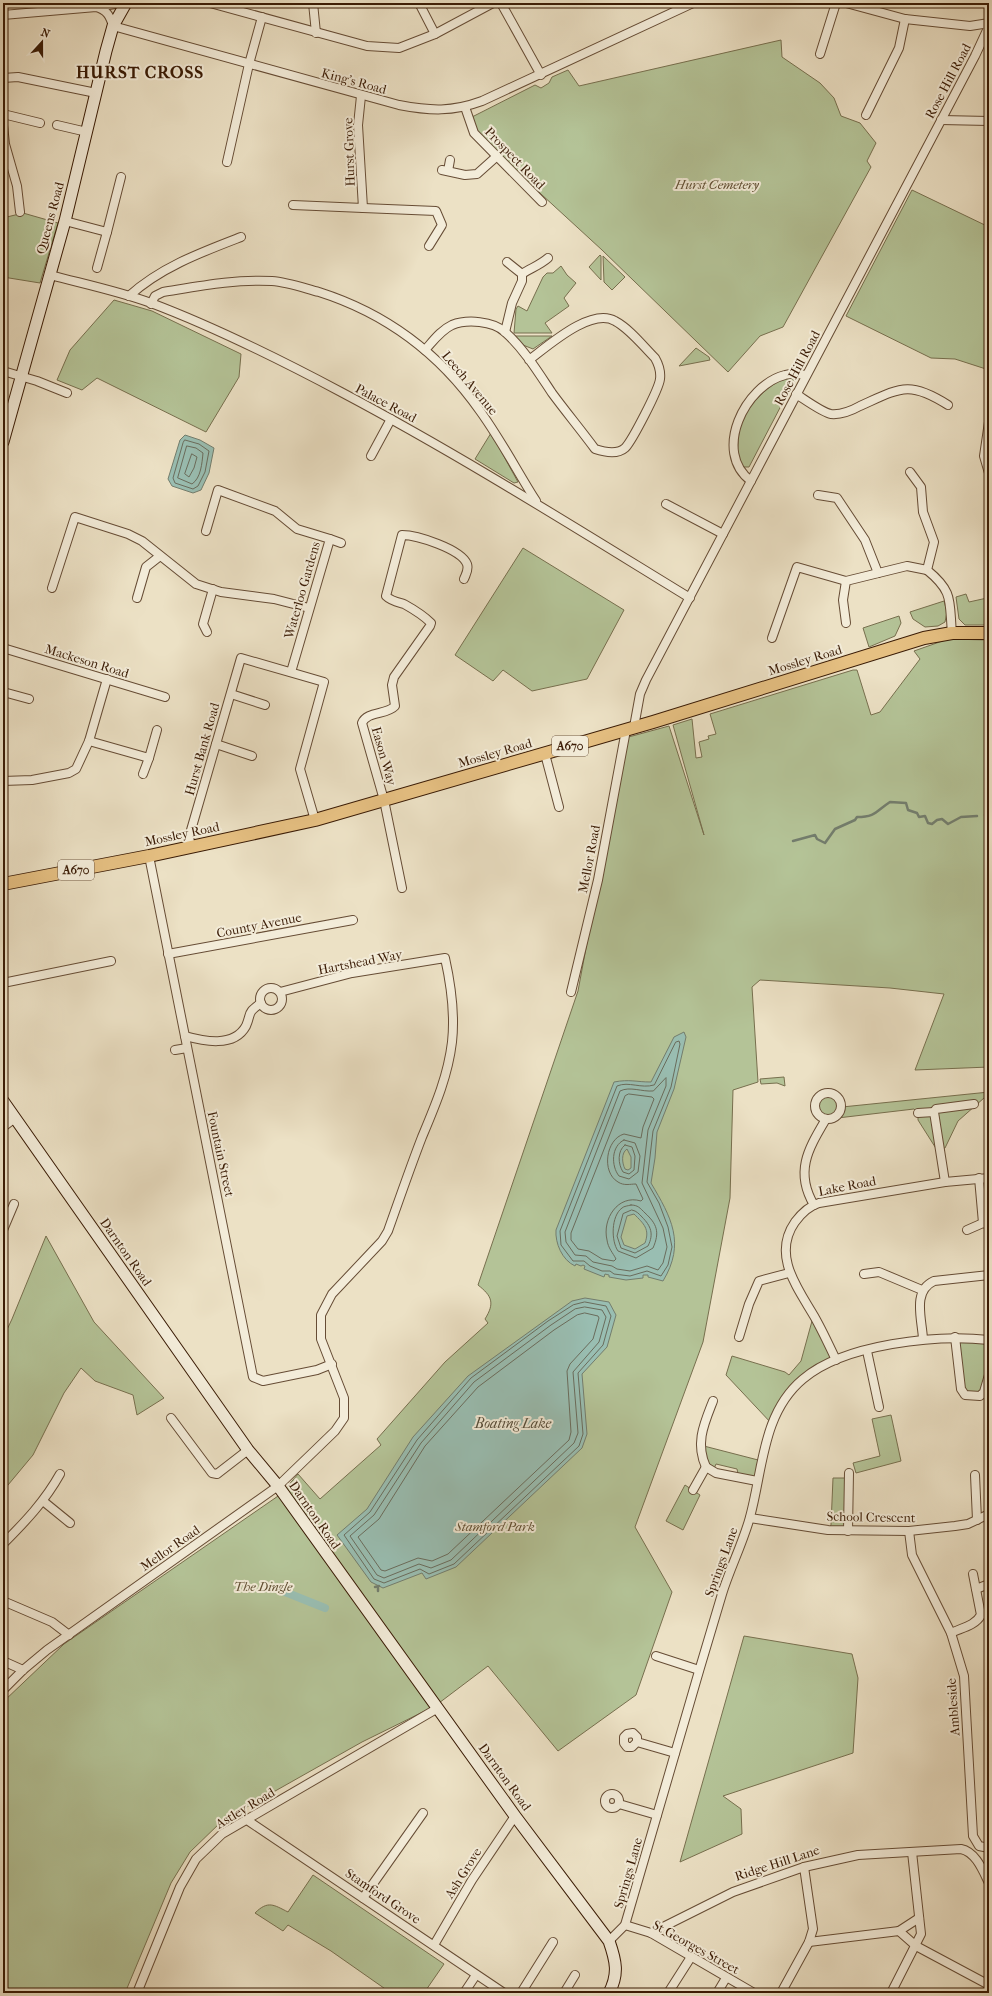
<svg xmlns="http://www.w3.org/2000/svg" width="992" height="1996" font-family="'IM FELL French Canon',serif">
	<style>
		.green { fill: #b4c397; stroke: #776f4e }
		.water { fill: #99beb2; stroke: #737d6d; fill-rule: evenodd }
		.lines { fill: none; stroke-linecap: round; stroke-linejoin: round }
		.shore { stroke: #6a6c5c; stroke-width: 1 }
		.stream { stroke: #737d6d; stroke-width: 2.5 }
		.canal { stroke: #99beb2; stroke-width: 8 }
		.street-casing { stroke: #664c35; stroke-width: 10 }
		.secondary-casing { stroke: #3a1b05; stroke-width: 13 }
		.primary-casing { stroke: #3a1b05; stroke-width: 14 }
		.street { stroke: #f3ecd9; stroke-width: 8 }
		.secondary { stroke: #f3ecd9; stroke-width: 11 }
		.primary { stroke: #e6c082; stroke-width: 12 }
		.labels { text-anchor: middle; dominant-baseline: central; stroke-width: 4; stroke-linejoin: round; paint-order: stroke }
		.shield { fill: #f3ecd9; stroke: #725a45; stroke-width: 1 }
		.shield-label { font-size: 12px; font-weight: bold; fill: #3a1b05 }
		.street-label { font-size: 13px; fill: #3a1b05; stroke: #f3ecd9 }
		.park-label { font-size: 13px; font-style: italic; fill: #5f4d31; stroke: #f3ecd9 }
		.water-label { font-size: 14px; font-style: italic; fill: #564c39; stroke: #f3ecd9 }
		.district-label { font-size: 17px; font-weight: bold; letter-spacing: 1px; fill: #3a1b05; stroke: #f3ecd9 }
	</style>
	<rect width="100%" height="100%" fill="#ece1c5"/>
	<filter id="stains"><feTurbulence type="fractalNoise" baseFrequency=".005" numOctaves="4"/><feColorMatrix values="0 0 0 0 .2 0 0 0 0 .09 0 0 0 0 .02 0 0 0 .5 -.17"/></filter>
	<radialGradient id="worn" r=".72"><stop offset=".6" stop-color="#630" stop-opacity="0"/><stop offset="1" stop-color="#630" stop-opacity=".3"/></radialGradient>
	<g class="green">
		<polygon points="781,40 782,57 820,83 834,98 841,116 860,123 876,143 867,161 871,167 783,327 760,336 728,372 602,250 480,138 472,117 535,85 541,88 549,83 552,77 568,70 579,86"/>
		<polygon points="912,190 989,227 989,370 955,359 931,358 846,316"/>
		<polygon points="23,213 58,223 40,283 3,277 3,218"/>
		<polygon points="600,255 601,256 601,280 589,267"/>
		<polygon points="603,256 625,277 612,290 604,282"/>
		<polygon points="561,266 567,275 576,283 564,298 569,306 545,323 552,333 514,333 516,309 518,306 527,311 543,277 547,273 553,273"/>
		<polygon points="114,300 152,311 241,354 239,377 206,432 97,378 82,390 57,380 70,350"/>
		<polygon points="515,336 552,336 533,349 523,345"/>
		<polygon points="696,348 709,357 710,360 679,366"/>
		<path d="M785,377L792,378L794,381L749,467H743C737,460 737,453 738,444C738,412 760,392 785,377Z"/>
		<polygon points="491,433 518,482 514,483 475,459"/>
		<polygon points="523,548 624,610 587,679 532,691 503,670 493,681 455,655"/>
		<polygon points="966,594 969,602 987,598 989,605 989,625 965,625 959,619 956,597"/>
		<polygon points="944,601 947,612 945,622 938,626 925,627 913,619 910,612"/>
		<polygon points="899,616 901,623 895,636 869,647 863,628"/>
		<path d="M948,639L989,640V1067L915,1070L944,994L890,988L760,980L752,987L758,1082L733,1090L730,1198L703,1342L635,1527L672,1592L636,1695L558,1751L488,1666L435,1706L362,1742L222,1821L190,1852L171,1883L125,1993H3V1702L64,1644L281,1494L298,1474L320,1499L381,1445L377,1439L445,1362L488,1323L485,1319C495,1303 492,1296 478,1285L578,991L625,738L669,726L704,835L673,725L692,719L696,758L702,757L699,742L709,739L708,736L716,734L710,714L853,670H857L871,715L880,712L920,659L914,651Z"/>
		<polygon points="784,1077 785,1086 777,1083 761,1084 760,1079"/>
		<polygon points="989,1092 989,1099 984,1098 958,1121 945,1148 937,1150 918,1120 918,1113 914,1109 829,1119 819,1115 816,1108 817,1100 826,1093 837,1096 842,1107"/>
		<polygon points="46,1236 94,1322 164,1398 137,1415 133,1395 95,1381 81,1368 64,1393 33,1455 3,1491 3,1338 12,1319"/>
		<polygon points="812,1321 836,1360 802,1380 772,1424 726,1375 732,1356 785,1372 789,1375 801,1361"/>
		<polygon points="955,1337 989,1340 989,1375 984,1392 965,1395"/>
		<polygon points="891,1415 901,1461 856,1473 853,1463 880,1456 872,1419"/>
		<polygon points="700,1445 762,1461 757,1481 739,1478 737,1469 716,1464 713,1471 706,1467"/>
		<polygon points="833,1478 849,1478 848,1531 828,1530 831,1525"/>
		<polygon points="685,1485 700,1495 683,1530 666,1521"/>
		<polygon points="744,1636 852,1654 858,1678 853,1753 723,1796 741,1809 742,1834 680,1862"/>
		<path d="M313,1875L444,1964L424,1993H391L331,1951L288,1925L283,1931L255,1913C268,1900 274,1905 288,1912Z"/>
	</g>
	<g class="water">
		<polygon points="185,435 200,440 214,448 209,473 201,490 193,493 172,486 168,479 180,440"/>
		<path d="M684,1032L686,1037L674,1089L657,1132L655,1158L651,1183C671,1217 686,1243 663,1281L648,1277V1275H643V1278L626,1280L609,1277V1275L605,1274L604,1277L584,1269L585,1266L583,1265L581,1266L576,1264L575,1266C562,1260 555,1243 556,1230L614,1082C630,1079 636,1082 651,1082L674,1037ZM627,1149L631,1157V1168L628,1170L625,1169C622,1163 621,1153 627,1149ZM634,1214C644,1224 650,1229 645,1243L635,1249L624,1245L621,1237L627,1216Z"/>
		<polygon points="585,1298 609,1302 616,1315 607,1347 582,1374 587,1434 582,1448 456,1567 426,1579 422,1573 383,1588 371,1582 337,1535 367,1509 413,1437 468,1376 572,1301"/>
	</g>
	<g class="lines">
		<g class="shore">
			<polygon points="185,440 199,444 209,451 205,472 198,486 193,489 175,483 173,478 183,443"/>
			<path d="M187,446L196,448L203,453C202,463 201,478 192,484L178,478Z"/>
			<polygon points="192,454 197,457 194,468 189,477 185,474"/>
			<path d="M676,1042L679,1041L680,1044L671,1087L653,1131L647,1182L659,1203L668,1227L672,1247L668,1265L661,1276L647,1271L630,1276L614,1274L610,1271H602L590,1266L584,1261H573L561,1245L560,1231L617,1086C629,1081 641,1089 654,1085Z"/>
			<path d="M666,1078V1086L648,1130L642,1183L663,1228L667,1247L663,1263L658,1270L647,1266L630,1271L617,1269L612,1266L593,1262L586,1256L575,1255L566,1242L565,1232L620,1091C630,1086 642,1092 653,1091Z"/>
			<path d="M629,1094L652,1097L654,1099L643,1127L641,1138L624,1134C606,1139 601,1172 618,1182C624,1186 630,1184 636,1184L643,1199L641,1201C618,1194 602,1219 607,1240C608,1248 613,1253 616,1259L614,1261L602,1259L589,1251L578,1249L571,1240V1233L625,1096Z"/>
			<path d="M624,1140L635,1143L640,1156L638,1172L629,1179L619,1176C611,1166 611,1146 624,1140Z"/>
			<path d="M625,1145L632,1147L635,1156L634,1170L629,1174L623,1172C618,1164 617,1151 625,1145Z"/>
			<path d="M631,1205C638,1205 640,1208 645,1213C657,1224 660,1232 653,1248L636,1258L618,1251C611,1241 611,1216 622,1208C624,1206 628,1206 631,1205Z"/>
			<path d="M632,1210C637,1211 639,1214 642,1217C651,1226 654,1234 648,1246L635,1253L621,1248L617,1236L623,1214Z"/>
			<polygon points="585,1302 606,1306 611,1316 603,1345 578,1373 583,1434 579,1446 454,1564 429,1574 420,1569 384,1583 374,1579 344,1535 370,1512 417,1440 471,1378 548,1321 573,1305"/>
			<polygon points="585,1307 602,1310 606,1317 599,1342 573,1372 578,1433 574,1443 451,1560 431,1568 419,1564 384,1578 377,1575 350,1536 374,1515 421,1443 474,1382 551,1325 575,1309"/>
			<polygon points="585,1313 598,1316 599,1318 593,1339 570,1364 567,1371 571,1432 569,1440 448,1554 432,1561 418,1558 385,1571 381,1570 358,1537 379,1519 425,1446 478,1387 554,1330 577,1315"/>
		</g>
		<g class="stream">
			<polyline points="985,815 989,815"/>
			<path d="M793,841L815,835L817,839L825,843L835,829L855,820L857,817C876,817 876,811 890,802L906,803L908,810L917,813L919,817L925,816L928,823L932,824L937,820L942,819L948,824L961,817L977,816"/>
			<polyline points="375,1587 379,1586"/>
			<polyline points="378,1591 378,1588"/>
		</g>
		<polyline class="canal" points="275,1588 325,1608"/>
		<g class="street-casing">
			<g id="street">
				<polyline points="210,3 367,46 399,48 435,34 493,3"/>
				<polyline points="313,3 316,33"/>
				<polyline points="419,3 435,34"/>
				<polyline points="501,3 541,75"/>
				<polyline points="846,3 905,19 970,26 989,23"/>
				<polyline points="97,7 121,3"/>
				<path d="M3,15L96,7C107,10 110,16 113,26L399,105C431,111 452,112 482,101L693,3"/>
				<polyline points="820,54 836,3"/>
				<polyline points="3,78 18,77 96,93"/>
				<polyline points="465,107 474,133 542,202"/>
				<polyline points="3,114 40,123"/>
				<polyline points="866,115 899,48 905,19"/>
				<polyline points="941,120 989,121"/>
				<polyline points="3,125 5,144 17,186 20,212"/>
				<polyline points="57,125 87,132"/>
				<polyline points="227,162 249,64 262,17"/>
				<polyline points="442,170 465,175 477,174 496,157"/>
				<polyline points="448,171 450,160"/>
				<polyline points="293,205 363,208 358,125 361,96"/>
				<polyline points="363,208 436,211 442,225 429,246"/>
				<polyline points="65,221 107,232 97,268"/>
				<polyline points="107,232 121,177"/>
				<polyline points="507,262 522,274"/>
				<path d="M50,275C84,284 118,291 151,303C217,328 279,359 341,392C460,455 574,527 690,598"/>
				<path d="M129,296C161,267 202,252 241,237"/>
				<path d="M151,304L155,296L163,292C200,286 235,279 272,281C287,282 304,288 319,292C385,313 440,354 480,411C501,440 517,471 536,501"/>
				<path d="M505,332L512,303L522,281V274C531,268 540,265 548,258"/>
				<path d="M425,350C433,341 441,330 452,325C467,319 493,321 505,332C524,349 538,372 552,393C566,412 581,430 595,449C604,452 617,455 625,448C632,441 659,389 660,379C661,371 659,365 655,358C643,346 630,329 615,321C591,307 548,346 529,360"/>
				<polyline points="3,371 37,381 67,393"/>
				<path d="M796,394C804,399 823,413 831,414C842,415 851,411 860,406C900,388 909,380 948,405"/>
				<polyline points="989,422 984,456 989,473"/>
				<polyline points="371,456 391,419"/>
				<path d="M910,472L921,487L923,512L934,542L927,570C954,592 949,601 952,633"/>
				<path d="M751,481C712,452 745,385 785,375C792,373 799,374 806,375"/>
				<polyline points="818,495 837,498 865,540 878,573"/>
				<polyline points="666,504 723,534"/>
				<polyline points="206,531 218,490 275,511 297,529 330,539 291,672"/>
				<polyline points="330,539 341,543"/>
				<polyline points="52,588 75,517 128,534 142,541 196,584 221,592 274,599 309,608"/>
				<polyline points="137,598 146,567 160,556"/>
				<polyline points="846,623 843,600 846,581 907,566 927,570"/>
				<polyline points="207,632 203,624 213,589"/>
				<polyline points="772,638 797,567 846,581"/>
				<polyline points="3,648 165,697"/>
				<polyline points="3,694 7,693 29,699"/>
				<polyline points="231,694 265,705"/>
				<polyline points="634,727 640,694 646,680 975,56 988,28 988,24"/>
				<polyline points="89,741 149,758 157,730"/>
				<polyline points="216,744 252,756"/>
				<polyline points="545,754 559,807"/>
				<polyline points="143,774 149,758"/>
				<polyline points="3,781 32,780 69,773 76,769 89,741 107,679"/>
				<polyline points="191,847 189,837 241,658 324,682 300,769 315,820"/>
				<polyline points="149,856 253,1377 263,1381 317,1370 332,1364"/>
				<path d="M402,888L384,800L362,723C367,711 387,715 395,706L392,685L394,677L430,626L431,623C423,615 413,609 404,604C397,602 391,601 386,596L402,535C417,535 461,549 467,564C469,570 466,574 464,579"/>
				<polyline points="168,954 353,920"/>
				<polyline points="3,983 111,961"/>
				<circle cx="271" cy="999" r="11"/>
				<polyline points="571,992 598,880 626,730"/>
				<path d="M185,1036C203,1041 234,1048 246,1026C252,1012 246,1014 261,1003"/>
				<polyline points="175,1050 187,1048"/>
				<circle cx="828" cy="1106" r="13"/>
				<polyline points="918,1113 934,1112"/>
				<polyline points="3,1127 15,1118"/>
				<polyline points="979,1178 983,1223"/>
				<polyline points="945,1182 934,1112 936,1109 974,1104"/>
				<path d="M814,1205C794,1171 809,1148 826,1119"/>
				<polyline points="3,1230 14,1204"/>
				<polyline points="967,1230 983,1223 989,1225"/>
				<polyline points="864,1274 879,1272 922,1290"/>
				<polyline points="739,1337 749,1304 759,1281 789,1273"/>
				<polyline points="955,1337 961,1389 965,1395 980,1396 984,1392 989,1375"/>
				<path d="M923,1339C922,1319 912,1291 934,1281L989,1275"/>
				<polyline points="867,1351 879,1407"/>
				<path d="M836,1360C829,1345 822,1330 814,1316C797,1287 772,1255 795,1222C801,1214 809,1206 819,1203L945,1182L989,1178"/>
				<polyline points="171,1418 212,1473 217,1474 248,1450"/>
				<path d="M706,1467C695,1443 704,1424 713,1401"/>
				<polyline points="975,1475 977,1520"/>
				<polyline points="693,1490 706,1467 716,1473 757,1481"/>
				<polyline points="43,1501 70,1523"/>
				<polyline points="750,1518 828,1530 909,1531 955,1526 968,1524 989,1514"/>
				<polyline points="848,1531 849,1473"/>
				<polyline points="909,1531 912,1555 951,1633 964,1676 973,1836 979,1846 989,1848"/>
				<path d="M3,1544C25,1522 45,1501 60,1474"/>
				<polyline points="976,1589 989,1584"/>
				<polyline points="3,1601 52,1622 69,1635"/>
				<path d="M951,1633C961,1628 975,1626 981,1615L973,1574"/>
				<polyline points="656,1656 699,1670"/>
				<polyline points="3,1661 23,1670"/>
				<path d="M3,1690L23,1670L47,1650L278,1486L335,1431L344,1418V1398L321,1339V1315L332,1294L382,1241L388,1231C399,1200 410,1168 422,1137C435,1106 448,1076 452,1042C455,1015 451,985 445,958L352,973L280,992"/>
				<polyline points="637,1742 637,1737 633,1733 627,1734 624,1737 624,1743 627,1747 632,1747 637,1742 675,1753"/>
				<circle cx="612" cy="1801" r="7"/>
				<polyline points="619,1804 657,1815"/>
				<polyline points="247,1820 504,1993"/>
				<polyline points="363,1898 423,1813"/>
				<polyline points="625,1925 651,1933 754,1993"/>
				<polyline points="899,1931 919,1918"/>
				<path d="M651,1933L733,1892L804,1867L858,1855L961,1849C976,1852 983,1871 989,1883"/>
				<path d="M609,1941L625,1925C657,1814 689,1704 722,1594C730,1568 743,1543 750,1517C763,1470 762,1413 803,1379C844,1344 937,1334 989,1340"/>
				<polyline points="809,1942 899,1931 916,1946 989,1985"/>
				<polyline points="434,1945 472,1880 515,1816"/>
				<polyline points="137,1993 180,1887 196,1859 222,1834 438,1708"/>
				<polyline points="464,1993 476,1975"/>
				<polyline points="521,1993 553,1942"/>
				<polyline points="564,1993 575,1975"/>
				<polyline points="668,1993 691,1957"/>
				<polyline points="717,1993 726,1978"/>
				<polyline points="781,1993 809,1942 813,1929 804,1867"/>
				<polyline points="891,1993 921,1934 912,1852"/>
			</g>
		</g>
		<g class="secondary-casing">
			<g id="secondary">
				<polyline points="3,442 65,221 106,51 113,26 126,3"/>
				<path d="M3,1101L248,1450L278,1486L515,1816L609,1941C616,1961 619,1974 609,1993"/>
			</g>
		</g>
		<g class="primary-casing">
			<polyline id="primary" points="3,884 149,856 315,820 653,722 924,638 952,633 989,633"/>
		</g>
		<use href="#street" class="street"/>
		<use href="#secondary" class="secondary"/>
		<use href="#primary" class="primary"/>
	</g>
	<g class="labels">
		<g class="shield">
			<rect x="552" y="736" width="36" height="20" rx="3"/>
			<rect x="58" y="860" width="36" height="20" rx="3"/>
		</g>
		<g class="shield-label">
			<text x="570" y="746">A670</text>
			<text x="76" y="870">A670</text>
		</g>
		<g class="street-label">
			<text transform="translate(354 81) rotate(15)">King's Road</text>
			<text transform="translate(948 81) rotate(-62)">Rose Hill Road</text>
			<text transform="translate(349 152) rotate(-92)">Hurst Grove</text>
			<text transform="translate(515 158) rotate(46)">Prospect Road</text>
			<text transform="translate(50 218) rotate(-75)">Queens Road</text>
			<text transform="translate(797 368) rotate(-62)">Rose Hill Road</text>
			<text transform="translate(470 383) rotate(50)">Leech Avenue</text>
			<text transform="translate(386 403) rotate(28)">Palace Road</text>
			<text transform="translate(302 590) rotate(-74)">Waterloo Gardens</text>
			<text transform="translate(805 660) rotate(-17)">Mossley Road</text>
			<text transform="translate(87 661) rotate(17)">Mackeson Road</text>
			<text transform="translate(202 749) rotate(-74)">Hurst Bank Road</text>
			<text transform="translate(495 753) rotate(-16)">Mossley Road</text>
			<text transform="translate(384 756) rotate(74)">Eason Way</text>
			<text transform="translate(182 834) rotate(-12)">Mossley Road</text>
			<text transform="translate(589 859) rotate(-79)">Mellor Road</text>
			<text transform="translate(259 925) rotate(-11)">County Avenue</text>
			<text transform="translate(360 962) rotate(-11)">Hartshead Way</text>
			<text transform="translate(221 1154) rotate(78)">Fountain Street</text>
			<text transform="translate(847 1186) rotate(-11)">Lake Road</text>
			<text transform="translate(126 1252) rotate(55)">Darnton Road</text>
			<text transform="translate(315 1515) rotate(55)">Darnton Road</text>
			<text transform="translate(871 1517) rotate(1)">School Crescent</text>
			<text transform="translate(170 1548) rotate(-35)">Mellor Road</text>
			<text transform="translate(721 1562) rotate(-70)">Springs Lane</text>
			<text transform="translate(953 1707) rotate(-94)">Ambleside</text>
			<text transform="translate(505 1777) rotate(54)">Darnton Road</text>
			<text transform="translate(245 1808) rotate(-31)">Astley Road</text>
			<text transform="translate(777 1863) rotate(-18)">Ridge Hill Lane</text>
			<text transform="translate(463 1873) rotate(-58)">Ash Grove</text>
			<text transform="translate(628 1873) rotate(-74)">Springs Lane</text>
			<text transform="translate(383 1896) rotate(34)">Stamford Grove</text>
			<text transform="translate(696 1947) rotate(29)">St Georges Street</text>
		</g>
		<g class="park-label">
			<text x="717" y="184">Hurst Cemetery</text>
			<text x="495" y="1526">Stamford Park</text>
			<text x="263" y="1586">The Dingle</text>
		</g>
		<g class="water-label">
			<text x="513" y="1423">Boating Lake</text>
		</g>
		<g class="district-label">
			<text x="140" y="72">HURST CROSS</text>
		</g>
	</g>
	<rect width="992" height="1996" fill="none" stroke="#ece1c5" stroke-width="16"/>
	<rect x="4" y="4" width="984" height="1988" fill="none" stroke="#3a1b05" stroke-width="2"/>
	<rect x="8" y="8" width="976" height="1980" fill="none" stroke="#3a1b05"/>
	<g transform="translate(42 42) rotate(21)" stroke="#f3ecd9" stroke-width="3" paint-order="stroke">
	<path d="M0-3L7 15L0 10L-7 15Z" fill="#3a1b05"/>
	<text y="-6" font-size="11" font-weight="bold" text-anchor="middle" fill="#3a1b05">N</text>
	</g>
	<rect width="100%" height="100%" filter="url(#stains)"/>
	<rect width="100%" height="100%" fill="url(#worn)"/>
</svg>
